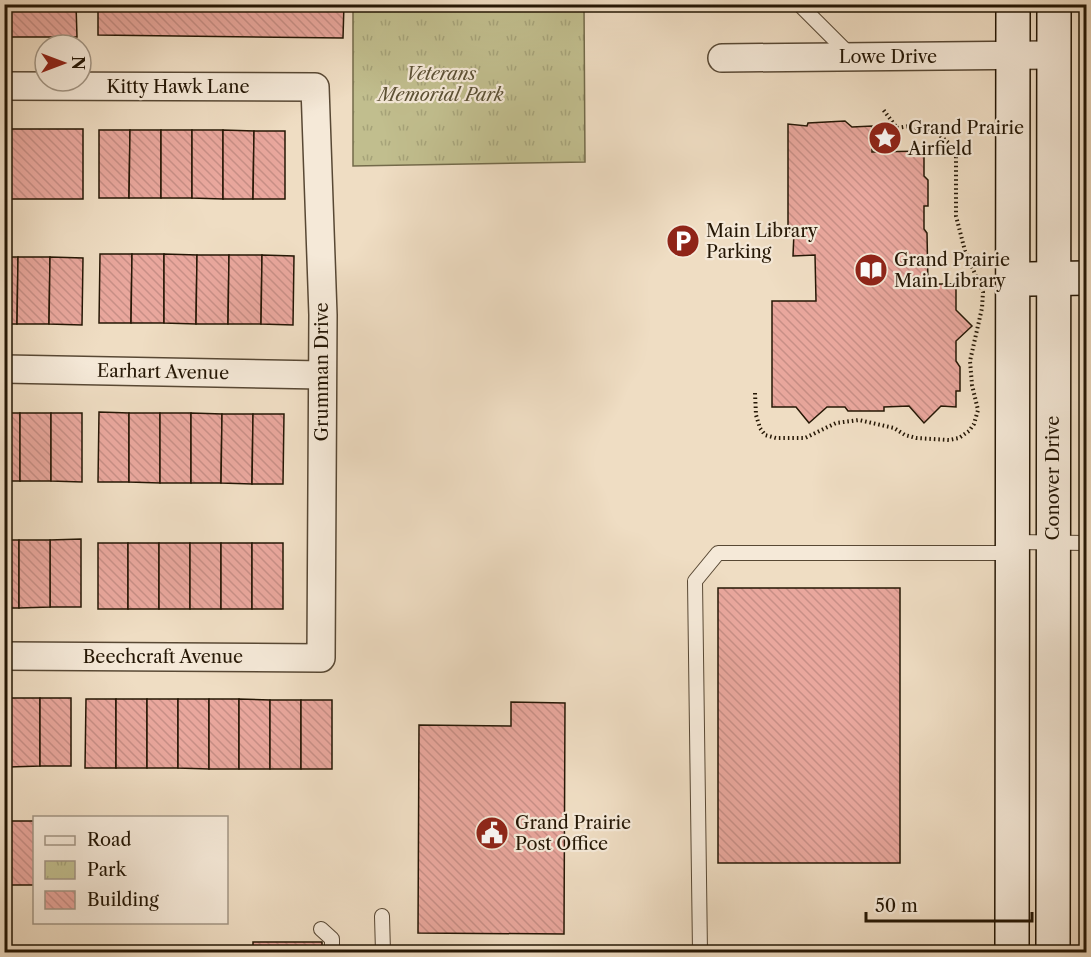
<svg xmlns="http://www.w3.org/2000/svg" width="1091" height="957" font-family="'Libre Caslon Text',serif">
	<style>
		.park { fill: url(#park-tufts); stroke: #736a4a; stroke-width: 1.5 }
		.building { fill: url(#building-back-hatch); stroke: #251705; stroke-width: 1.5 }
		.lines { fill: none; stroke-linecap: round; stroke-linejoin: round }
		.lane-casing { stroke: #584834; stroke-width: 16 }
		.street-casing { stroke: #584834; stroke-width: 30 }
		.secondary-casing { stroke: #251705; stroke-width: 36 }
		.path { stroke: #251705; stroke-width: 4; stroke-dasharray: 1.5 3; stroke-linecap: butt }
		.lane { stroke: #f5e9d8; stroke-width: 14 }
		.street { stroke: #f5e9d8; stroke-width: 27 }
		.secondary { stroke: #f5e9d8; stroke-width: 33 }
		.labels { text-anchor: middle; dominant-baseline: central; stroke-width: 4.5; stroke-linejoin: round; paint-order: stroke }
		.street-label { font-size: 18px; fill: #251705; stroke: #f5e9d8 }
		.park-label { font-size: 18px; font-style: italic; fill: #5c5135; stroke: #f5e9d8 }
		.poi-label { font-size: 18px; fill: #251705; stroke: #f5e9d8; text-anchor: start }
	</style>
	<defs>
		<pattern id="park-tufts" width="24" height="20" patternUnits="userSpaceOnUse" patternTransform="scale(1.5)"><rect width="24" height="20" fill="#c1be8e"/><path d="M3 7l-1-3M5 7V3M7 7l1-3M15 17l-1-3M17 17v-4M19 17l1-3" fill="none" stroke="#a6a379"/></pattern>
		<pattern id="building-back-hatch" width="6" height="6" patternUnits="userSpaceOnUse" patternTransform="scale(1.5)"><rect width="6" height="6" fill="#e9a79d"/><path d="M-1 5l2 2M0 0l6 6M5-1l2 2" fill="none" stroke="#c88f86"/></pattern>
	</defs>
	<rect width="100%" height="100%" fill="#efddc3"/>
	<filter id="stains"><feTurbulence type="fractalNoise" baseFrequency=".00333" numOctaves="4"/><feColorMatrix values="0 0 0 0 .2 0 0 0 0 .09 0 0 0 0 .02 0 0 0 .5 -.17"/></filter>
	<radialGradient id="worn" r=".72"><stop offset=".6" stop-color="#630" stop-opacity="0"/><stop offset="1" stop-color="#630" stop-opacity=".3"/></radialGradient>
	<polygon class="park" points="353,5 584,5 585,162 353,166"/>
	<g class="building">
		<polygon points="4,4 76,4 77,37 4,37"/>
		<polygon points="98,4 344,4 343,38 98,35"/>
		<polygon points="845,121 852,127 872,126 872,152 924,151 924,176 928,180 928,206 924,206 924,229 927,233 928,284 956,284 956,310 972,326 956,341 956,361 960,367 960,391 956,391 956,407 941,406 924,423 909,406 884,407 884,411 848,411 845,407 827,407 809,423 796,407 772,407 772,301 816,301 815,255 793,256 794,232 788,232 788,124 807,126 808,123"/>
		<rect x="4" y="129" width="79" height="70"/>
		<polygon points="99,130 130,130 129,198 99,198"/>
		<polygon points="130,130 161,130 161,198 129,198"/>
		<rect x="161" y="130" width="31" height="68"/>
		<polygon points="192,130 223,130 223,199 192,198"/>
		<polygon points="223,130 254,131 253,199 223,199"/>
		<polygon points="254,131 285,131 285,199 253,199"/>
		<polygon points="100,254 132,254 131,323 99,323"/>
		<polygon points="132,254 164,254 164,323 131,323"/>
		<polygon points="164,254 197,255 196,324 164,323"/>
		<polygon points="197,255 229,255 228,324 196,324"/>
		<polygon points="229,255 262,255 261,324 228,324"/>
		<polygon points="262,255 294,256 293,325 261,324"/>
		<polygon points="4,257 18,257 17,324 4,324"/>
		<polygon points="18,257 50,257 49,324 17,324"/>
		<polygon points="50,257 83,258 82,325 49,324"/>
		<polygon points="99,412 129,413 129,482 98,482"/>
		<rect x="4" y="413" width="16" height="68"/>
		<rect x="20" y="413" width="31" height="68"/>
		<polygon points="51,413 82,413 82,482 51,481"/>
		<polygon points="129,413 160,413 160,483 129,482"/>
		<rect x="160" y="413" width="31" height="70"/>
		<polygon points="191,413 222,414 221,483 191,483"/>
		<polygon points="222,414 253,414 252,484 221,483"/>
		<polygon points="253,414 284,414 283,484 252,484"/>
		<polygon points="81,539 81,607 50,607 50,540"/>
		<rect x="4" y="540" width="15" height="68"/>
		<polygon points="19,540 50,540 50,607 19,608"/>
		<rect x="98" y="543" width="30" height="66"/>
		<rect x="128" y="543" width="31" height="66"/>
		<rect x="159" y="543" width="31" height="66"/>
		<rect x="190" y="543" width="31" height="66"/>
		<rect x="221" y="543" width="31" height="66"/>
		<rect x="252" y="543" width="31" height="66"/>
		<rect x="718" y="588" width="182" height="275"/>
		<rect x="4" y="698" width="5" height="69"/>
		<polygon points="9,698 40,698 40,766 9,767"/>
		<rect x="40" y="698" width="31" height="68"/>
		<polygon points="86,699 116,699 116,768 85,768"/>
		<rect x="116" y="699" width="31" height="69"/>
		<rect x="147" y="699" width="31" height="69"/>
		<polygon points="178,699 209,699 209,769 178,768"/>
		<rect x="209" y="699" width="30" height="70"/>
		<polygon points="239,699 270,700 270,769 239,769"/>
		<rect x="270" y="700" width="31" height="69"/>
		<rect x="301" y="700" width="31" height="69"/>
		<polygon points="511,702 565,703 564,934 418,933 419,725 511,726"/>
		<rect x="4" y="821" width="30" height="64"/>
		<rect x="253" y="942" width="69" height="10"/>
	</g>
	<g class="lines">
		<g class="lane-casing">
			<g id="lane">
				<polyline points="799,4 851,56"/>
				<polyline points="1013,542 1086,543"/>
				<polyline points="382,916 383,952"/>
				<polyline points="321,929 332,939 332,952"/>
				<polyline points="700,952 695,581 718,553 1013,553"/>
			</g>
		</g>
		<g class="street-casing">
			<g id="street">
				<polyline points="722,58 1054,55"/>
				<polyline points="4,86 315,87 323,315 321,658 4,656"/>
				<polyline points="4,369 322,375"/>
			</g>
		</g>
		<g class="secondary-casing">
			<g id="secondary">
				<polyline points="1030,279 1086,278"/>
				<polyline points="1012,952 1013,4"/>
				<polyline points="1053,952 1054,4"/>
			</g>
		</g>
		<polyline class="path" points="755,393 756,415 760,428 765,435 776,438 805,438 836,423 859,420 894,428 905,435 916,438 949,440 959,438 969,431 974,424 978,410 972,385 970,361 982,308 983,292 965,251 956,216 956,156 950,144 937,133 910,126 897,128 882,108"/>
		<use href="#lane" class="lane"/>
		<use href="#street" class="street"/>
		<use href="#secondary" class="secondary"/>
	</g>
	<defs>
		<g id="sight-disc" transform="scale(1.725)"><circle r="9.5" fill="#8f2418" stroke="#f5e9d8"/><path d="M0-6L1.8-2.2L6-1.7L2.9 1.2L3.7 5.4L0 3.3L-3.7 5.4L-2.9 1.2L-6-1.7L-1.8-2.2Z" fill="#fff"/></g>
		<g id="parking-disc" transform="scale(1.725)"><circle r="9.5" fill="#8f2418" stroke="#f5e9d8"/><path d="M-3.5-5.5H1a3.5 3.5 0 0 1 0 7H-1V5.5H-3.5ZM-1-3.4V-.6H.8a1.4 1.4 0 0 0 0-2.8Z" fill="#fff"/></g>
		<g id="library-disc" transform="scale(1.725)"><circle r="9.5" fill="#8f2418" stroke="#f5e9d8"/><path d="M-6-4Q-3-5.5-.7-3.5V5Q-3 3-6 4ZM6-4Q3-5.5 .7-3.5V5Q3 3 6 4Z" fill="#fff"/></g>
		<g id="civic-disc" transform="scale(1.725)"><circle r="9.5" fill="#8f2418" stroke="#f5e9d8"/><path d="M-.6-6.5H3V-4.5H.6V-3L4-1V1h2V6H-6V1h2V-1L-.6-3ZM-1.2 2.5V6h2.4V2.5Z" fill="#fff"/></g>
	</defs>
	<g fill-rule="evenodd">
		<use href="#sight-disc" x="885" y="138"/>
		<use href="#parking-disc" x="683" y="241"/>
		<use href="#library-disc" x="871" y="270"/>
		<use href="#civic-disc" x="492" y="833"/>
	</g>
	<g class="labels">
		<g class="street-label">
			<text x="888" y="57">Lowe Drive</text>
			<text x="178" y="87">Kitty Hawk Lane</text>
			<text transform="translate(163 372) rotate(1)">Earhart Avenue</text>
			<text transform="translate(322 372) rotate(-90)">Grumman Drive</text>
			<text transform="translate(1053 478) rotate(-90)">Conover Drive</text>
			<text x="163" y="657">Beechcraft Avenue</text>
		</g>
		<g class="park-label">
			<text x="441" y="74">Veterans<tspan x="441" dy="21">Memorial Park</tspan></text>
		</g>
		<g class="poi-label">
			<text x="908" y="128">Grand Prairie<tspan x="908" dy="21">Airfield</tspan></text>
			<text x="706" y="231">Main Library<tspan x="706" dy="21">Parking</tspan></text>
			<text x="894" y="260">Grand Prairie<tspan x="894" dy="21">Main Library</tspan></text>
			<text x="515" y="823">Grand Prairie<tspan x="515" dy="21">Post Office</tspan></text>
		</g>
	</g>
	<rect width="1091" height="957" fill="none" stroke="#efddc3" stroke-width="24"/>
	<rect x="6" y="6" width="1079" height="945" fill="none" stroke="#251705" stroke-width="3"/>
	<rect x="12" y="12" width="1067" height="933" fill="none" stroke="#251705" stroke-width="1.5"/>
	<rect x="33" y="816" width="195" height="108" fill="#f5e9d8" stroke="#a29584" stroke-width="1.5"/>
	<rect x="45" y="836" width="30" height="9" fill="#f5e9d8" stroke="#a29584" stroke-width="1.5"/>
	<text x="87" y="846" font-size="18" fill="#251705">Road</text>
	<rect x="45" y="861" width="30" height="18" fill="url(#park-tufts)" stroke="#a29584" stroke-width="1.5"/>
	<text x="87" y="876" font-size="18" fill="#251705">Park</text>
	<rect x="45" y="891" width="30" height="18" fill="url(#building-back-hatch)" stroke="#a29584" stroke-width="1.5"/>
	<text x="87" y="906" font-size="18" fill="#251705">Building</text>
	<g transform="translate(63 63) rotate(90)"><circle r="28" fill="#f5e9d8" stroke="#a29584" stroke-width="1.5"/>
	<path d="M0-4.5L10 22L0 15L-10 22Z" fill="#8f2418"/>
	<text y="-9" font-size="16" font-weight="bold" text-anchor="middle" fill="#251705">N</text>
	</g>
	<path d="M866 912v9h166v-9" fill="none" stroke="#251705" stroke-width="3"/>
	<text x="875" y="912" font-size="18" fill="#251705" stroke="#f5e9d8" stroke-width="4.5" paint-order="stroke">50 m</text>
	<rect width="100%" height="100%" filter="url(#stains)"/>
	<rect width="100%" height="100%" fill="url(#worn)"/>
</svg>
